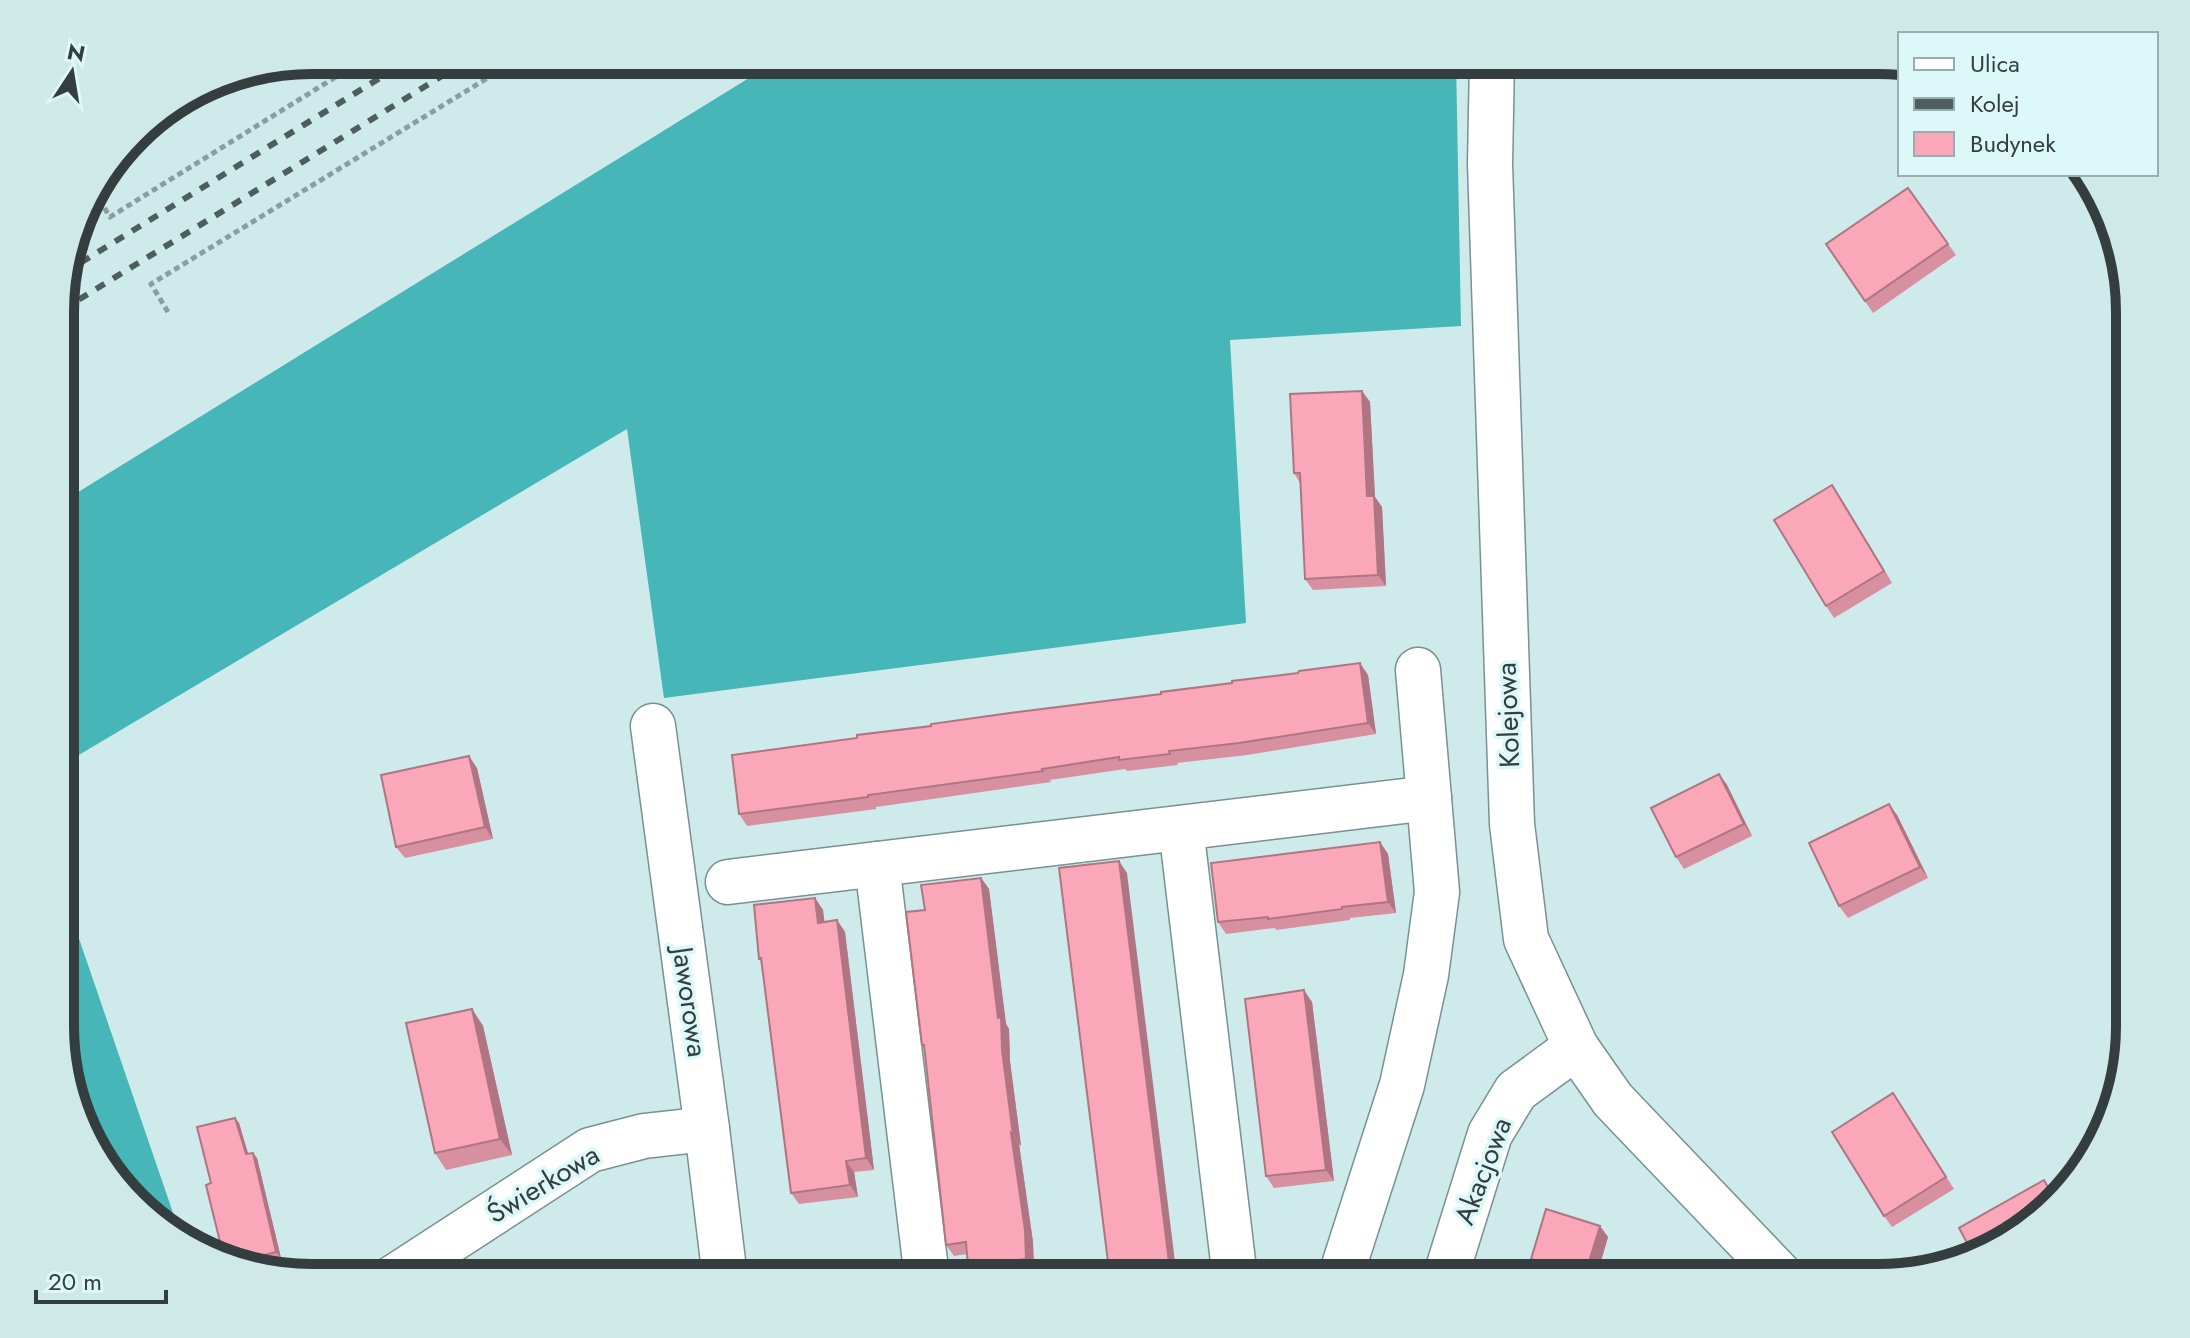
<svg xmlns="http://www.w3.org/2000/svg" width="2190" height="1338" font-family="Jost,sans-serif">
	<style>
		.forest { fill: #46b6b9 }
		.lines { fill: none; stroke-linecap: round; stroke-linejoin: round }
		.minor-casing { stroke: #789192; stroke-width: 47 }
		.path { stroke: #8b9e9f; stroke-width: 5; stroke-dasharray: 6 4; stroke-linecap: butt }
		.minor { stroke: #fff; stroke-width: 44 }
		.rail { stroke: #505d5e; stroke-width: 6; stroke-dasharray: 10 10; stroke-linecap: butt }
		.wall { fill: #d790a0 }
		.shaded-wall { fill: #af7582 }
		.building { fill: #faa7ba; stroke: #af7582; stroke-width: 2 }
		.labels { text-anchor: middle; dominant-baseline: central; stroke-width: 7; stroke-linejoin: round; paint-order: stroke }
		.street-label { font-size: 28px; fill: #343e3f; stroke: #dcf8f8 }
		.rim { fill: none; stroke: #343e3f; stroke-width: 10 }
	</style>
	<rect width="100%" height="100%" fill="#cfeaeb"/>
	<g class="forest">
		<polygon points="778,60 1456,60 1461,326 1230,340 1246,623 664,698 627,429 62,765 62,502"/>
		<polygon points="62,889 183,1242 102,1166 62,1058"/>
	</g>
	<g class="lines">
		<g class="minor-casing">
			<g id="minor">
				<polyline points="1492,60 1490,164 1512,824 1526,939 1576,1047 1613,1100 1783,1278"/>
				<polyline points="653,726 707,1129 725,1278"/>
				<polyline points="1181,828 1235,1278"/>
				<polyline points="877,864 927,1278"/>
				<polyline points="728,882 1429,798"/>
				<polyline points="393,1278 590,1150 644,1136 707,1129"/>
				<polyline points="1340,1278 1402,1085 1426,975 1437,892 1418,670"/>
				<polyline points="1445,1278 1490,1134 1516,1091 1576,1047"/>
			</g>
		</g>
		<g class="path">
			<polyline points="94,191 110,217 363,60"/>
			<polyline points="168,312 151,284 517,60"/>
		</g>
		<use href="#minor" class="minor"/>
		<g class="rail">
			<polyline points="64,273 409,60"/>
			<polyline points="62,310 468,60"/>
		</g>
	</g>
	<g class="wall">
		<polygon points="1908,188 1956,255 1873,313 1826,244"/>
		<polygon points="1362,391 1370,402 1375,497 1382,507 1386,586 1313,590 1305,579 1300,483 1294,473"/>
		<polygon points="1840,497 1892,583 1834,618 1826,606"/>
		<polygon points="1368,675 1376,734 1247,755 1177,763 1178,765 1127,771 1125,769 1050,780 1051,782 876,807 876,809 747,826 739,814"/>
		<polygon points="477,768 493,839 405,858 396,847"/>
		<polygon points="1719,774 1727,785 1752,836 1684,869 1676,857"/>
		<polygon points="1897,815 1928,878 1848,918 1839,906"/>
		<polygon points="1380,842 1388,854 1396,913 1350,918 1350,920 1276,930 1275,928 1226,934 1218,922"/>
		<polygon points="981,878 989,889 1006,1024 1009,1029 1010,1061 1021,1146 1019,1144 1033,1242 1034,1271 976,1278 968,1266 967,1254 954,1256 946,1245 924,1048 922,1045 925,910"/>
		<polygon points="815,898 823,910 824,922 837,920 845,932 874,1170 854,1172 858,1197 799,1204 791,1193 762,963 759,959"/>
		<polygon points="1312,1002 1334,1181 1274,1188 1266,1176"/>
		<polygon points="472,1009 483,1026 512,1155 446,1170 435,1153"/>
		<polygon points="1893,1093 1954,1189 1892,1227 1884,1216"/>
		<polygon points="235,1118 239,1123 248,1154 257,1158 281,1258 258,1264 223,1254"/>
		<polygon points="1600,1226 1608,1237 1596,1278 1563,1278 1539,1270 1531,1259"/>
	</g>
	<g class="shaded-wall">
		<polygon points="1362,391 1370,402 1375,497 1382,507 1386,586 1378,575 1367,496"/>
		<polygon points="1832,485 1840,497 1892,583 1884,571"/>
		<polygon points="1360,663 1368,675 1376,734 1368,723"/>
		<polygon points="469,756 477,768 493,839 485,827"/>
		<polygon points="1719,774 1727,785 1752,836 1744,824"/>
		<polygon points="1889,804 1897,815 1928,878 1920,867"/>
		<polygon points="1380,842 1388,854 1396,913 1388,902"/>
		<polygon points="1119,861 1127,873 1177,1278 1171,1278"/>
		<polygon points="981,878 989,889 1006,1024 1009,1029 1010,1061 1021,1146 1013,1135"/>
		<polygon points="815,898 823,910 826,934 818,923"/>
		<polygon points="837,920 845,932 874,1170 866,1158"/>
		<polygon points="1304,990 1312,1002 1334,1181 1326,1170"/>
		<polygon points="472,1009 483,1026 512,1155 500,1139"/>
		<polygon points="235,1118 239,1123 250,1160 246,1154"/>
		<polygon points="1011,1133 1019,1144 1033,1242 1034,1271 1026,1259"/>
		<polygon points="253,1153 257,1158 281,1258 276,1252"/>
		<polygon points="846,1161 854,1172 858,1197 850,1185"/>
		<polygon points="1600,1226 1608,1237 1596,1278 1586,1278 1585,1275"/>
		<polygon points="859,1264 867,1275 868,1278 861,1278"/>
	</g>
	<g class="building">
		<polygon points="1908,188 1948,244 1865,301 1826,244"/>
		<polygon points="1362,391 1367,496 1374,496 1378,575 1305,579 1300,473 1294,473 1290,394"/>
		<polygon points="1832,485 1884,571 1826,606 1774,520"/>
		<polygon points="1360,663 1368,723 1239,743 1169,751 1170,754 1119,760 1119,757 1042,769 1043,771 868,795 868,797 739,814 732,755 857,738 857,735 931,726 931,724 1010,713 1161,694 1161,692 1232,683 1232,681 1298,673 1299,671"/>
		<polygon points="469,756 485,827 396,847 381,775"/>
		<polygon points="1719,774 1744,824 1676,857 1651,808"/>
		<polygon points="1889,804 1920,867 1839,906 1809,843"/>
		<polygon points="1380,842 1388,902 1342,907 1342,909 1268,919 1268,917 1218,922 1211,863"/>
		<polygon points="1119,861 1171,1278 1110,1278 1059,868"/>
		<polygon points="981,878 998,1018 1001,1017 1002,1050 1013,1135 1011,1133 1025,1230 1026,1259 968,1266 966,1242 946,1245 924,1045 922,1045 906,912 925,910 921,885"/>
		<polygon points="815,898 818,923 837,920 866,1158 846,1161 850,1185 791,1193 761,958 759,959 754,905"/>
		<polygon points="1304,990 1326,1170 1266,1176 1245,999"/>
		<polygon points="472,1009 500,1139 435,1153 406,1023"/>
		<polygon points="1893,1093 1946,1177 1884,1216 1832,1132"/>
		<polygon points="235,1118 246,1154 253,1153 276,1252 245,1260 223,1254 206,1185 211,1183 197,1127"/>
		<polygon points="2044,1180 2053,1196 2004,1244 1973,1254 1959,1228"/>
		<polygon points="1546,1209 1600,1226 1585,1275 1531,1259"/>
		<polygon points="859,1264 861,1278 800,1278 799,1271"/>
	</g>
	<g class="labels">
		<g class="street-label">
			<text transform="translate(1508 715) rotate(-92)">Kolejowa</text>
			<text transform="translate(690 1002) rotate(82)">Jaworowa</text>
			<text transform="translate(1483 1171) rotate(-69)">Akacjowa</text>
			<text transform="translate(543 1184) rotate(-31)">Świerkowa</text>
		</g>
	</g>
	<path d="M0 0H2190V1338H0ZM312 74H1878A238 238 0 0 1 2116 312V1026A238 238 0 0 1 1878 1264H312A238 238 0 0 1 74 1026V312A238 238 0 0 1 312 74Z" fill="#cfe9e9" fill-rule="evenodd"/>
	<path class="rim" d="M312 74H1878A238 238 0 0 1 2116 312V1026A238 238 0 0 1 1878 1264H312A238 238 0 0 1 74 1026V312A238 238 0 0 1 312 74Z"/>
	<rect x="1898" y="32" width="260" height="144" fill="#dcf8f8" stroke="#99aeae" stroke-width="2"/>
	<rect x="1914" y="58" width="40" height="12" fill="#ffffff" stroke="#99aeae" stroke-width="2"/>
	<text x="1970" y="72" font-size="24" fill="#343e3f">Ulica</text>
	<rect x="1914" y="98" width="40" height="12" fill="#505d5e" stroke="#99aeae" stroke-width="2"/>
	<text x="1970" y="112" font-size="24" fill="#343e3f">Kolej</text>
	<rect x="1914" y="132" width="40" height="24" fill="#faa7ba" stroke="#99aeae" stroke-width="2"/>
	<text x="1970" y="152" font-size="24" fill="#343e3f">Budynek</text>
	<g transform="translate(72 72) rotate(12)" stroke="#dcf8f8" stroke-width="6" paint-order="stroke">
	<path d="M0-6L14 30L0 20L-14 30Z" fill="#343e3f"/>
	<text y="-12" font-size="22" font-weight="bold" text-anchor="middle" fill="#343e3f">N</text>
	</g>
	<path d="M36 1290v12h130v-12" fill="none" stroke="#343e3f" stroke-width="4"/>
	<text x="48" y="1290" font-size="24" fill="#343e3f" stroke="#dcf8f8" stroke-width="6" paint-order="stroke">20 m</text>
</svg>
